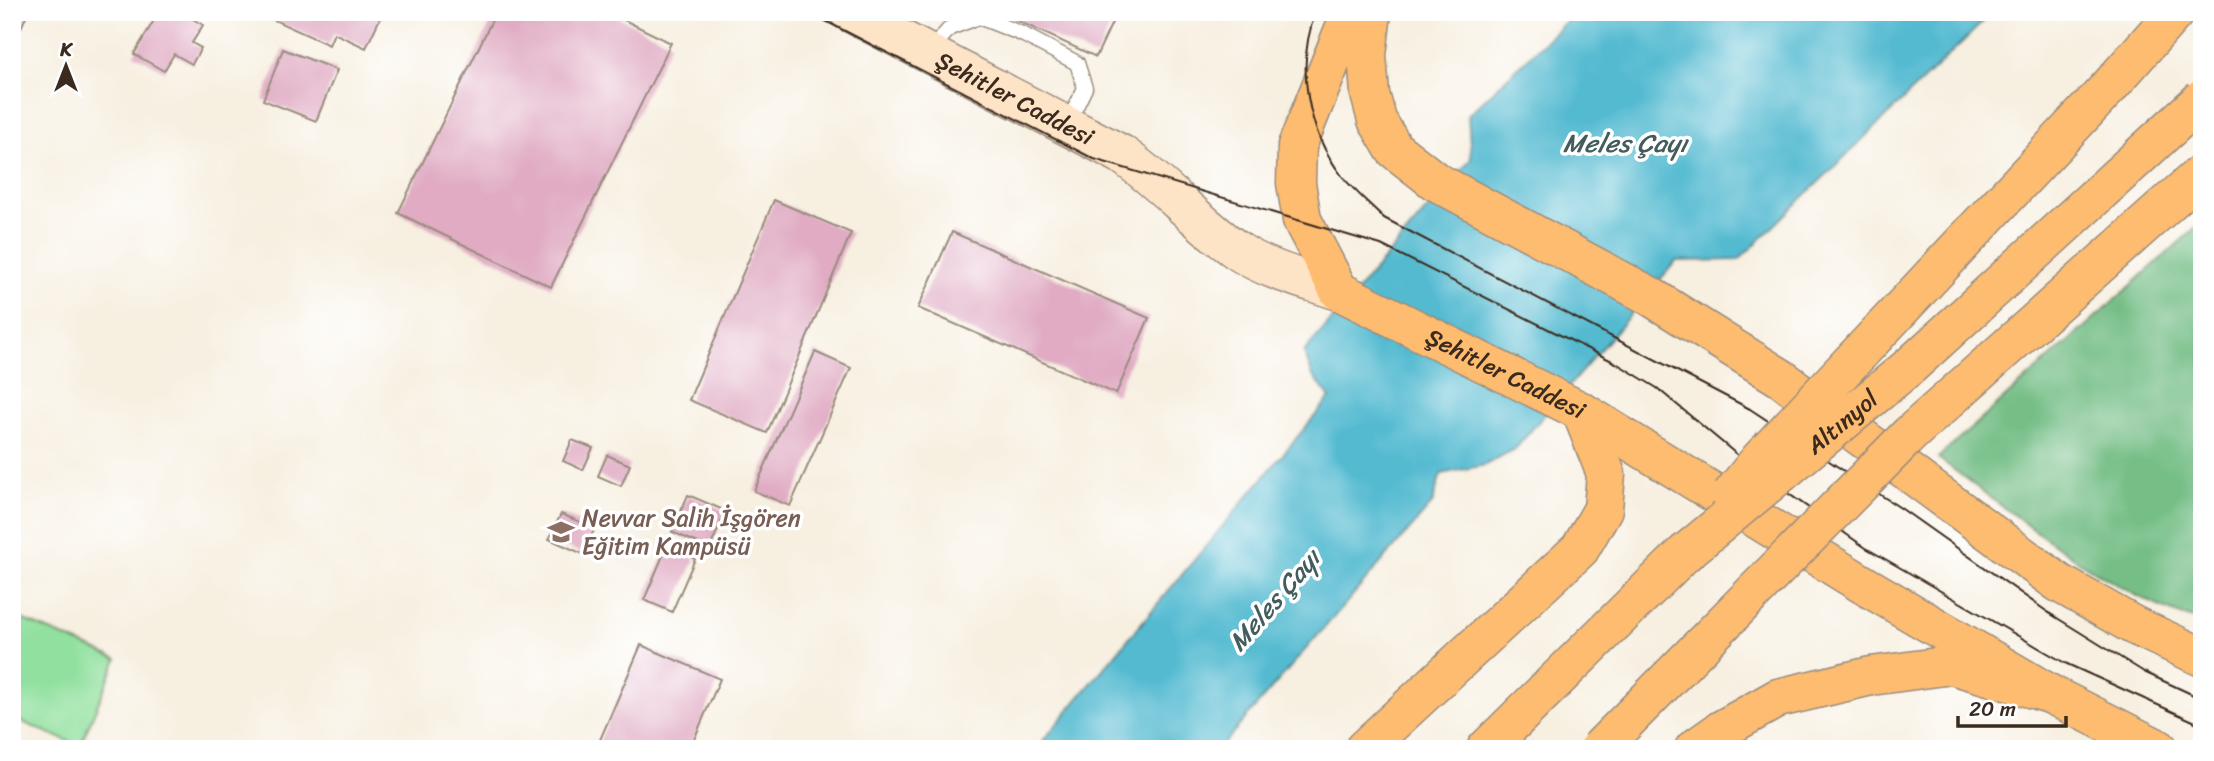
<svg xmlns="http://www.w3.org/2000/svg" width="2214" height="761" font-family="Sriracha,sans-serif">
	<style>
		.green { fill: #91e09f; stroke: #66855e; stroke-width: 2 }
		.forest { fill: #74be86; stroke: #587452; stroke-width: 2 }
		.water { fill: #52bad0; stroke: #467277; stroke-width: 2 }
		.building { fill: #e0abc3 }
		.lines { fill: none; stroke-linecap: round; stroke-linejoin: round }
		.lane-casing { stroke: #998c7f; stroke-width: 17 }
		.secondary-casing { stroke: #998c7f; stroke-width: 41 }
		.primary-casing { stroke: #998c7f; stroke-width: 41 }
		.highway-casing { stroke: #998c7f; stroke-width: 41 }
		.lane { stroke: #fff; stroke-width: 14 }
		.secondary { stroke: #fee4c6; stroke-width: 38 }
		.primary { stroke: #fdbc70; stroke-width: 38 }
		.highway { stroke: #fdbc70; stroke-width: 38 }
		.tram { stroke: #3b2a1e; stroke-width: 2 }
		.highway-bridge-casing { stroke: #998c7f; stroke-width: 41; stroke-linecap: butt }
		.highway-bridge { stroke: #fdbc70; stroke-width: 38 }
		.labels { text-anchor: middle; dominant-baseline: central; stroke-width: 7; stroke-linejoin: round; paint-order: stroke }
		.street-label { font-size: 24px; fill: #3b2a1e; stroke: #fff }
		.education-label { font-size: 24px; fill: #785e54; stroke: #fff; text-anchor: start }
		.water-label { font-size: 26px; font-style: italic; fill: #435c5c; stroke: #fff }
	</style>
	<rect width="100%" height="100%" fill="#fff"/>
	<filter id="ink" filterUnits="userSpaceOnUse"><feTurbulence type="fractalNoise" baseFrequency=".0143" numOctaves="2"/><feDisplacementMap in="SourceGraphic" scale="14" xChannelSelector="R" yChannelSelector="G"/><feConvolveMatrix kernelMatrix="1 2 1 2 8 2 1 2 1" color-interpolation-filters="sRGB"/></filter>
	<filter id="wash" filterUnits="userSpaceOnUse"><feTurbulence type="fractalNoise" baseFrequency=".00686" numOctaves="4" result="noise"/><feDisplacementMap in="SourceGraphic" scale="28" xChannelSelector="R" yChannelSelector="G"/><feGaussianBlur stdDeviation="1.57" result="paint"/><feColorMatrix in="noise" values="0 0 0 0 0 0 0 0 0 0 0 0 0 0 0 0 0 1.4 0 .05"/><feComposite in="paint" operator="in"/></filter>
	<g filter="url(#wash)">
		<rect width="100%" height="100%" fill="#f7efe0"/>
		<polygon class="green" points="12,615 117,659 80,746 12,718"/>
		<path class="forest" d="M2202,222V621C2120,603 2007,509 1938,458Z"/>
		<polygon class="water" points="1576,12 1993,12 1739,260 1676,261 1516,448 1485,465 1441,474 1432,504 1219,749 1036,749 1330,398 1312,374 1304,352 1471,159 1468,115"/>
		<g id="blocks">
			<g class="building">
				<polygon points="12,12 28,12 17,37 12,35"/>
				<polygon points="159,12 181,12 203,25 192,43 201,48 192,64 174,54 164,71 134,54"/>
				<polygon points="264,12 383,12 366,48 334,33 329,45 263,15"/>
				<polygon points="496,12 608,12 671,43 551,287 398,213"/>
				<polygon points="1006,12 1117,12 1096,57 1005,15"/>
				<polygon points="283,49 337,70 316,121 263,100"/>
				<polygon points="774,200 851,233 767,433 689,400"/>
				<polygon points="952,232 1149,318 1116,394 918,308"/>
				<polygon points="815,352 851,368 790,506 754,491"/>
				<polygon points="572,440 593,448 583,470 563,461"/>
				<polygon points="607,455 630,465 621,486 598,476"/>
				<polygon points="688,495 726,511 710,548 672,532"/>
				<polygon points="561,514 595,528 583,554 549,539"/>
				<polygon points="667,546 695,559 672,612 644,600"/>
				<polygon points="641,645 720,679 690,749 596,749"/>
			</g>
		</g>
	</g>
	<g filter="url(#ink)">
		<use href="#blocks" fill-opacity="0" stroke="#998c7f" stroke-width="2"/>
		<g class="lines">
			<g class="lane-casing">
				<polyline id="lane" points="929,52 950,28 979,17 1022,34 1077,63 1085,88 1067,125"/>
			</g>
			<g class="secondary-casing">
				<g id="secondary">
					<path id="s1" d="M849,12L1121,154C1163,183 1196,222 1238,251C1266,270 1307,280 1339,291"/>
				</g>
			</g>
			<g class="primary-casing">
				<g id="primary">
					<path id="s2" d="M1351,12L1297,146L1296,183L1302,220L1339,291L1581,411L1864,585L2050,694L2159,749"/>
				</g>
			</g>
			<g class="highway-casing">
				<g id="highway">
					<polyline points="1372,12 1367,55 1370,94 1377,120 1394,149 1435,181 1650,296 1781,378 2059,583 2133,625 2202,657"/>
					<polyline points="2109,87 2175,12"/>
					<polyline points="1364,749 1580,549 1603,509 1606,474 1581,411"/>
					<polyline points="1486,749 1684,554"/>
					<polyline points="1694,749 1721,730 1778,698 1871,676 1952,665 2050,694"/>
				</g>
			</g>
			<use href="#lane" class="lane"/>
			<use href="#secondary" class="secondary"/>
			<use href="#primary" class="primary"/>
			<use href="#highway" class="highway"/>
			<g class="tram">
				<polyline points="808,12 1094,159 1381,245 1616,363 1657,388 1759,473 1866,548 2065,663 2202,725"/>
				<path d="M1316,12C1295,65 1307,131 1342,176C1354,191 1370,204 1384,218L1750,409L1902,509L2049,613L2144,672L2202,699"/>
			</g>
			<g class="highway-bridge-casing">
				<g id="highway-bridge">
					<polyline points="1731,495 1760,459 2109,87"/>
					<path id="s3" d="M1684,554L1910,366L2202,99"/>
					<polyline points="1599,749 1910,434 2202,173"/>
				</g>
			</g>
			<use href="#highway-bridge" class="highway-bridge"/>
		</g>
	</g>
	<defs>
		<g id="school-bare" transform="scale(2.1)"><path d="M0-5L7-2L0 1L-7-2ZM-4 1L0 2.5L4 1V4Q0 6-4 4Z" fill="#8d6e63" stroke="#fff" stroke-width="2.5" paint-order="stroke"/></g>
	</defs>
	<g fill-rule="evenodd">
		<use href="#school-bare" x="561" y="532"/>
	</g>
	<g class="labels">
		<g class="street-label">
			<text stroke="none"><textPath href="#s1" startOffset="187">Şehitler Caddesi</textPath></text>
			<text stroke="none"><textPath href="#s2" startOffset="485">Şehitler Caddesi</textPath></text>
			<text stroke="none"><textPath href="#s3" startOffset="206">Altınyol</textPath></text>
		</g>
		<g class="education-label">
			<text x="582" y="518">Nevvar Salih İşgören<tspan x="582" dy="28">Eğitim Kampüsü</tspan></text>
		</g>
		<g class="water-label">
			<text x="1625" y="143">Meles Çayı</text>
			<text transform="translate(1274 600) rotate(-49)">Meles Çayı</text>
		</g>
	</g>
	<rect width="2214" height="761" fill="none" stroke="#fff" stroke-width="42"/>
	<g transform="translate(66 66)" stroke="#ffffff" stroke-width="5" paint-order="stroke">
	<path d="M0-5L12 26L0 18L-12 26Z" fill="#3b2a1e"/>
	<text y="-10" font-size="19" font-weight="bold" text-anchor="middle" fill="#3b2a1e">K</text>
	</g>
	<path d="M1958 716v10h108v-10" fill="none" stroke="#3b2a1e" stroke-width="3.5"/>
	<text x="1969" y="716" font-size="21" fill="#3b2a1e" stroke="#ffffff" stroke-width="5" paint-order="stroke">20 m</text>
</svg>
